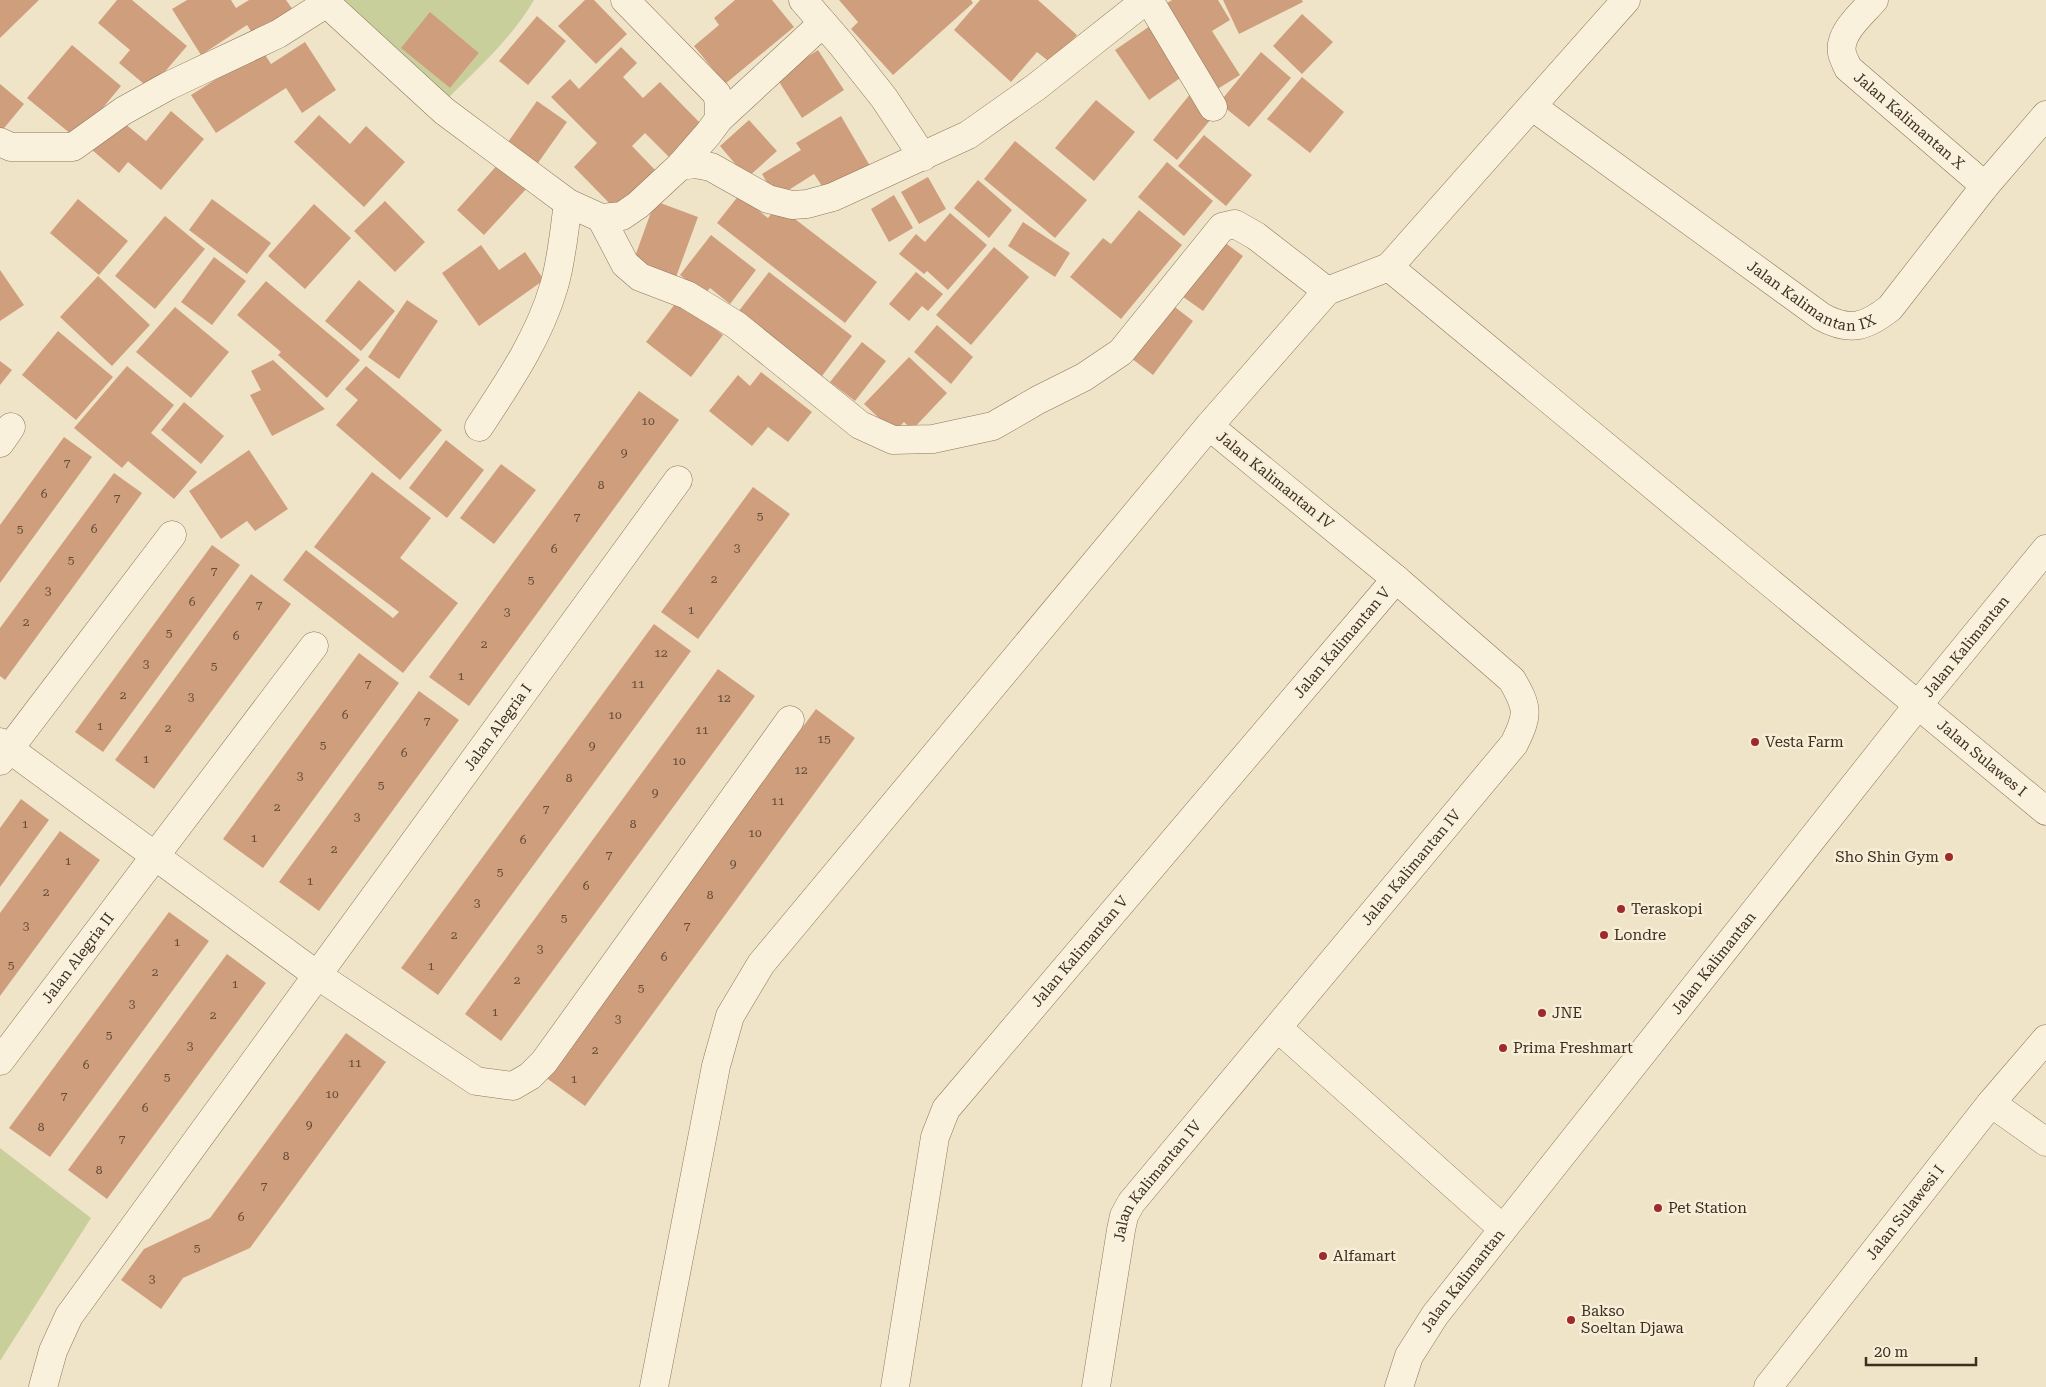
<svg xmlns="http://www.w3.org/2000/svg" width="2046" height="1387" font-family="'Roboto Serif',serif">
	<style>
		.green { fill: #c9cf9b; fill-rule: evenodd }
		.building { fill: #cf9f7d }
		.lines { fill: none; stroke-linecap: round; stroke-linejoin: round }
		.minor-casing { stroke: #8d765c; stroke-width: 29 }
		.tertiary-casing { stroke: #8d765c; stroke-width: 29 }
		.minor { stroke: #faf1dc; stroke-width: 28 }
		.tertiary { stroke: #faf1dc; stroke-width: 28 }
		.poi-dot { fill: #9e2a2b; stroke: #f7eed8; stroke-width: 2 }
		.labels { text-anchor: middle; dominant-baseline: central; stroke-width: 5; stroke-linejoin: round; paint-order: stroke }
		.number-label { font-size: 12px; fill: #624a37 }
		.street-label { font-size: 15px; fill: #3d2e20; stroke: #f7eed8 }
		.poi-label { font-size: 15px; fill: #3d2e20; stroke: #f7eed8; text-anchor: start }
	</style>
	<rect width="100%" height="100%" fill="#f0e4c8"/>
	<g class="green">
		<path d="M343,0H534C512,38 478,68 447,99ZM431,13L479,53L450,88L402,48Z"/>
		<polygon points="0,1148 91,1218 0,1361"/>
	</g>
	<g class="building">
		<polygon points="0,0 39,0 0,38"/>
		<polygon points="117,0 132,0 187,46 150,89 119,63 130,50 98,23"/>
		<polygon points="187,0 231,0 236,8 249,0 286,0 296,14 256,39 247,25 201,55 172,9"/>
		<polygon points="585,0 594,0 627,34 596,64 558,26"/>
		<polygon points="735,0 772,0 794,27 725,84 694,46 719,25 714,18"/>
		<polygon points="839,0 971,0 973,3 893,75 851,29 858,22"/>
		<polygon points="980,0 1038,0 1077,35 1051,63 1037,52 1011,82 954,30"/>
		<polygon points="1172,0 1218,0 1230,20 1212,31 1240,75 1211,93 1157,9"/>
		<polygon points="1223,0 1302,0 1303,2 1239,34"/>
		<polygon points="430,12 479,53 450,88 401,48"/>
		<polygon points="1302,14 1333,42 1302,74 1273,46"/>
		<polygon points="537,16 566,41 528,85 499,61"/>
		<polygon points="1150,26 1183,76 1149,100 1115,50"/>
		<polygon points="305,42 336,90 302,113 286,88 216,133 191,95 262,50 271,64"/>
		<polygon points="72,45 121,86 77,139 27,98"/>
		<polygon points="621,47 637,63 623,77 643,98 660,82 702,125 669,157 645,133 632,146 656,171 616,210 574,167 597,143 551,97 570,79 579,89"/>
		<polygon points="818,50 844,90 802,118 776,77"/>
		<polygon points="1261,52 1291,78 1249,127 1219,103"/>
		<polygon points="1302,77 1344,112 1310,153 1267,119"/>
		<polygon points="0,84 24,104 0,133"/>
		<polygon points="1191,93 1216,113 1177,160 1153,140"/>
		<polygon points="1096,100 1135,132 1094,181 1055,148"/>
		<polygon points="537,101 567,122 533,170 503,149"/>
		<polygon points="171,111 204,139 161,190 128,162 119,173 91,149 118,118 146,141"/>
		<polygon points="319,115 350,144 366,126 405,162 364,207 294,142"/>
		<polygon points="841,116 870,166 826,192 814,174 776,198 762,174 801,150 796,143"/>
		<polygon points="749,120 777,151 747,178 720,146"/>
		<polygon points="1204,135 1252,175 1226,206 1178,166"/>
		<polygon points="1015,141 1087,200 1055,238 984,179"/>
		<polygon points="500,162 528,187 484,235 457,210"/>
		<polygon points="1167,162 1213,201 1184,236 1138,197"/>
		<polygon points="928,177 946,209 919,224 901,192"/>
		<polygon points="978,180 1012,210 989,238 954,208"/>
		<polygon points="739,195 768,218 778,206 877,282 845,323 717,223"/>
		<polygon points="894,195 913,228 889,242 871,209"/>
		<polygon points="78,199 128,241 99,275 50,233"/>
		<polygon points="212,199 271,243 247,274 189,230"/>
		<polygon points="385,201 425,242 395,272 354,231"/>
		<polygon points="655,201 698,217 676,277 633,262"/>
		<polygon points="314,204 351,238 305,289 268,256"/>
		<polygon points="1139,210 1182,245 1121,319 1070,277 1103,238 1111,244"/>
		<polygon points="950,213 987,245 948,290 927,271 924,274 899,254 916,234 925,242"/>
		<polygon points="165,216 205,249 155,309 115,276"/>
		<polygon points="1023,222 1070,253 1055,277 1008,246"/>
		<polygon points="711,235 756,270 730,304 710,288 705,294 680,275"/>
		<polygon points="1220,239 1243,256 1203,311 1179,294"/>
		<polygon points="481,245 499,270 525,252 544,280 479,326 442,273"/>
		<polygon points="994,247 1029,277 971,345 936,315"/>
		<polygon points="214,257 246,281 212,325 181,302"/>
		<polygon points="0,270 24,305 0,321"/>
		<polygon points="769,272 852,336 822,376 738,312"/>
		<polygon points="916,272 943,294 928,311 922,306 909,321 889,304"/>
		<polygon points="98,276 150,325 112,366 60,317"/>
		<polygon points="359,280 395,311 361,351 325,321"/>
		<polygon points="266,281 360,360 327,398 278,355 281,352 237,315"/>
		<polygon points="407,300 438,321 399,379 368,357"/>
		<polygon points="678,300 723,335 691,377 646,342"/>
		<polygon points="1171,304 1193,321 1153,375 1131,358"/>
		<polygon points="175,307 229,352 191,398 136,352"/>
		<polygon points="937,325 973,357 951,384 914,352"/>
		<polygon points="58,331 113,377 76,420 22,375"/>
		<polygon points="862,342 886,361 855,401 830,382"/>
		<polygon points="909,357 947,393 912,430 904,422 894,432 864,404"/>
		<polygon points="273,360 325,409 272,436 250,395 261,390 251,371"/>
		<polygon points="0,361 12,370 0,385"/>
		<polygon points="127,366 174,405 151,433 197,472 174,499 128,461 122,468 74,428"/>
		<polygon points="366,366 442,430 400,480 336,425 358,400 345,389"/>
		<polygon points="761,372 812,412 788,442 768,427 752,446 709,411 738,375 750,386"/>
		<polygon points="639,391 679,420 469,706 429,677"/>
		<polygon points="184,402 224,436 201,464 161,430"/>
		<polygon points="64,437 92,457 0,583 0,525"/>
		<polygon points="446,440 484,470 447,518 409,488"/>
		<polygon points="249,450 288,509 255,531 247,521 221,539 189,491"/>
		<polygon points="501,464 536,490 494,544 460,518"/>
		<polygon points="372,472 431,518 400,558 458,603 403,673 283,580 306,550 393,618 399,612 314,547"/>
		<polygon points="114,473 142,493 5,680 0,676 0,628"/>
		<polygon points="753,487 790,514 698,639 661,612"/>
		<polygon points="212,545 240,565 103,752 75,732"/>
		<polygon points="251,574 291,604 154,789 115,760"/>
		<polygon points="654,624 691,651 438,995 401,968"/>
		<polygon points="359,653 399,683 263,868 223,839"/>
		<polygon points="718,669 755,696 501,1041 465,1014"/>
		<polygon points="419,691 459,720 319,911 279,882"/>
		<polygon points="816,709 855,738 585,1106 545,1077"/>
		<polygon points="21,799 49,820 0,887 0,828"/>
		<polygon points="60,831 100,860 0,996 0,913"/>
		<polygon points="169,912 209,941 50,1157 9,1128"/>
		<polygon points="227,954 266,983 107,1199 68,1170"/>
		<polygon points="346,1033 386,1062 250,1248 183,1278 161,1309 121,1280 144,1249 210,1218"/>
	</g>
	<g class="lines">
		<g class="minor-casing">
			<g id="minor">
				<polyline points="323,0 444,111 568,203 601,218 622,216 638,205 680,166 708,134 719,119 719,104 717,94 625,0"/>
				<polyline points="803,0 842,45 884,98 923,157"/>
				<polyline points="1149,0 1213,107"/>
				<path id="s1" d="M1874,0C1863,13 1838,33 1842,53C1843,58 1846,63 1848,68L1985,186"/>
				<path id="s2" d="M1533,107L1822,317C1850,332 1866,327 1890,308L1985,186L2046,115"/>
				<polyline points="719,119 823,23"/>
				<polyline points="0,142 11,147 73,147 123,111 168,86 278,34 327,3 329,0"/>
				<polyline points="680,166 695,164 711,167 768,199 792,205 807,204 833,197 968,135 1036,87 1146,0"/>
				<polyline points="601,218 625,264 640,277 687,295 736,325 860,425 893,440 933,439 993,426 1038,400 1084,377 1121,352 1222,227 1235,224 1256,236 1327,291"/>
				<polyline points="1389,267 1626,0"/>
				<path d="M479,427C508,383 539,338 554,286C562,259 564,231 568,203"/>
				<polyline points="0,443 11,427"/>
				<polyline points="0,742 317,975 476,1081 513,1086 530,1076 544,1062 790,720"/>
				<polyline points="0,761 172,535"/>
				<polyline points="1278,1028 1503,1229"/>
				<path id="s3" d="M0,1061L314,646"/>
				<polyline points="1991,1103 2046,1142"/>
				<path id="s4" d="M43,1387L53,1351L69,1316L678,480"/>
				<path id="s5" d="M654,1387L716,1066L730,1016L761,964L1209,426L1327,291L1389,267L2046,811"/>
				<path id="s6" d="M895,1387L935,1137L946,1109L1396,579"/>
				<path id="s7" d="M1096,1387L1121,1230L1124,1216L1131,1203L1514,744C1529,714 1528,708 1512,680L1396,579L1209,426"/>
				<path id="s8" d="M1768,1387L1991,1103L2046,1039"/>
			</g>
		</g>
		<g class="tertiary-casing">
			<g id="tertiary">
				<path id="s9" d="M1399,1387L1409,1356L1435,1315L1918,705L2046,549"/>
			</g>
		</g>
		<use href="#minor" class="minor"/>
		<use href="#tertiary" class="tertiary"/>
	</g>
	<g class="poi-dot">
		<circle cx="1755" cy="742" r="5"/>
		<circle cx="1949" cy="857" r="5"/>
		<circle cx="1621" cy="909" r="5"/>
		<circle cx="1604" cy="935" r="5"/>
		<circle cx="1542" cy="1013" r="5"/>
		<circle cx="1503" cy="1048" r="5"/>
		<circle cx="1658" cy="1208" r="5"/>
		<circle cx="1323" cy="1256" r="5"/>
		<circle cx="1571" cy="1320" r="5"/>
	</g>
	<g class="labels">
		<g class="number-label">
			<text x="648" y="421">10</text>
			<text x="624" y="453">9</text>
			<text x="67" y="463">7</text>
			<text x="601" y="485">8</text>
			<text x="44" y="494">6</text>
			<text x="117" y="498">7</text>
			<text x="760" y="516">5</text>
			<text x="577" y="517">7</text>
			<text x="20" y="529">5</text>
			<text x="94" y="529">6</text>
			<text x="737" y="548">3</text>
			<text x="554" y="549">6</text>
			<text x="71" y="560">5</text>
			<text x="214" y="571">7</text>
			<text x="714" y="579">2</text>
			<text x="531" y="580">5</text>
			<text x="48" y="591">3</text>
			<text x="192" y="602">6</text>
			<text x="259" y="605">7</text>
			<text x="691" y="610">1</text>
			<text x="507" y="612">3</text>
			<text x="26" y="622">2</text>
			<text x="169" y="633">5</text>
			<text x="236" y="636">6</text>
			<text x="484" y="644">2</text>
			<text x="661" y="653">12</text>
			<text x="146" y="664">3</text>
			<text x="214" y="666">5</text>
			<text x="461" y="676">1</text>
			<text x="368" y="684">7</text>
			<text x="638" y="684">11</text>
			<text x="123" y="695">2</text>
			<text x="191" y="697">3</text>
			<text x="724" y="698">12</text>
			<text x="345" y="715">6</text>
			<text x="615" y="715">10</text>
			<text x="427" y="721">7</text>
			<text x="100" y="726">1</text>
			<text x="168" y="728">2</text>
			<text x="702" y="730">11</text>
			<text x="824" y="739">15</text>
			<text x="323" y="745">5</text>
			<text x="592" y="746">9</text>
			<text x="404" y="753">6</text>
			<text x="146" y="759">1</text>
			<text x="679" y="761">10</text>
			<text x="801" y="770">12</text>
			<text x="300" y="776">3</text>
			<text x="569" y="778">8</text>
			<text x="381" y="785">5</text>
			<text x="655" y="793">9</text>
			<text x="778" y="801">11</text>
			<text x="277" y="807">2</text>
			<text x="546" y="809">7</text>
			<text x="357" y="817">3</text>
			<text x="25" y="824">1</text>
			<text x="633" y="824">8</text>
			<text x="755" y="833">10</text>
			<text x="254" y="838">1</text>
			<text x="523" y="840">6</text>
			<text x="334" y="849">2</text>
			<text x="609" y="855">7</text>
			<text x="68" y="861">1</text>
			<text x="733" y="864">9</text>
			<text x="500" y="872">5</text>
			<text x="310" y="881">1</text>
			<text x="586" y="886">6</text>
			<text x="46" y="892">2</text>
			<text x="710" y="895">8</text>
			<text x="477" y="903">3</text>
			<text x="564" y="918">5</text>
			<text x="26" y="926">3</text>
			<text x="687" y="926">7</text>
			<text x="454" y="935">2</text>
			<text x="177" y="942">1</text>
			<text x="540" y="949">3</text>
			<text x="664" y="957">6</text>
			<text x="11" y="965">5</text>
			<text x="431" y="966">1</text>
			<text x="155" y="972">2</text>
			<text x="517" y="980">2</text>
			<text x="235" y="984">1</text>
			<text x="641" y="988">5</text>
			<text x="132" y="1004">3</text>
			<text x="495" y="1012">1</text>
			<text x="213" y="1015">2</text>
			<text x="618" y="1019">3</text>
			<text x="109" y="1035">5</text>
			<text x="190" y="1046">3</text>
			<text x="595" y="1050">2</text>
			<text x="355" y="1063">11</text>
			<text x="86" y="1065">6</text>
			<text x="167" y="1077">5</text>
			<text x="574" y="1079">1</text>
			<text x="332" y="1094">10</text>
			<text x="64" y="1096">7</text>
			<text x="145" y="1108">6</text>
			<text x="309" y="1125">9</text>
			<text x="41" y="1127">8</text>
			<text x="122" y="1139">7</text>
			<text x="286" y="1156">8</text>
			<text x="99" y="1170">8</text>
			<text x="264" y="1186">7</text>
			<text x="241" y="1217">6</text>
			<text x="197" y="1248">5</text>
			<text x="152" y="1279">3</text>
		</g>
		<g class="street-label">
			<text stroke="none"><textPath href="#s1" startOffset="161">Jalan Kalimantan X</textPath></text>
			<text stroke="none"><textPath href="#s2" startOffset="340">Jalan Kalimantan IX</textPath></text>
			<text transform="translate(1275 480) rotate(39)">Jalan Kalimantan IV</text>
			<text stroke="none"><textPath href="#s6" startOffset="895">Jalan Kalimantan V</textPath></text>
			<text stroke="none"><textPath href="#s9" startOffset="935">Jalan Kalimantan</textPath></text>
			<text stroke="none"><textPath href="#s4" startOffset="804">Jalan Alegria I</textPath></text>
			<text stroke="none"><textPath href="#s5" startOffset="2155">Jalan Sulawes I</textPath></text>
			<text stroke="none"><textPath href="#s7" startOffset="625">Jalan Kalimantan IV</textPath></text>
			<text stroke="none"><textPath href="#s6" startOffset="490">Jalan Kalimantan V</textPath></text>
			<text stroke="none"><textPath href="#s3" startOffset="129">Jalan Alegria II</textPath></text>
			<text stroke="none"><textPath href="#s9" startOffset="530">Jalan Kalimantan</textPath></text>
			<text stroke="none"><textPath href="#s7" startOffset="220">Jalan Kalimantan IV</textPath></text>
			<text stroke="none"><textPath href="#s8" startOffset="222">Jalan Sulawesi I</textPath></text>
			<text stroke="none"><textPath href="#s9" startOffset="125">Jalan Kalimantan</textPath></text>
		</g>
		<g class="poi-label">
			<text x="1765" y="742">Vesta Farm</text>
			<text x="1939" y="857" text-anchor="end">Sho Shin Gym</text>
			<text x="1631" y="909">Teraskopi</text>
			<text x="1614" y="935">Londre</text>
			<text x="1552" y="1013">JNE</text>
			<text x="1513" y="1048">Prima Freshmart</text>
			<text x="1668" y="1208">Pet Station</text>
			<text x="1333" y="1256">Alfamart</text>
			<text x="1581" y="1311">Bakso<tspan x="1581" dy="17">Soeltan Djawa</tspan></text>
		</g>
	</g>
	<path d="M1866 1357v8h110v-8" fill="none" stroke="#3d2e20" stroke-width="2.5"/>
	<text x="1874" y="1357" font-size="15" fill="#3d2e20" stroke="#f7eed8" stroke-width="4" paint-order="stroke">20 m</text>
</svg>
